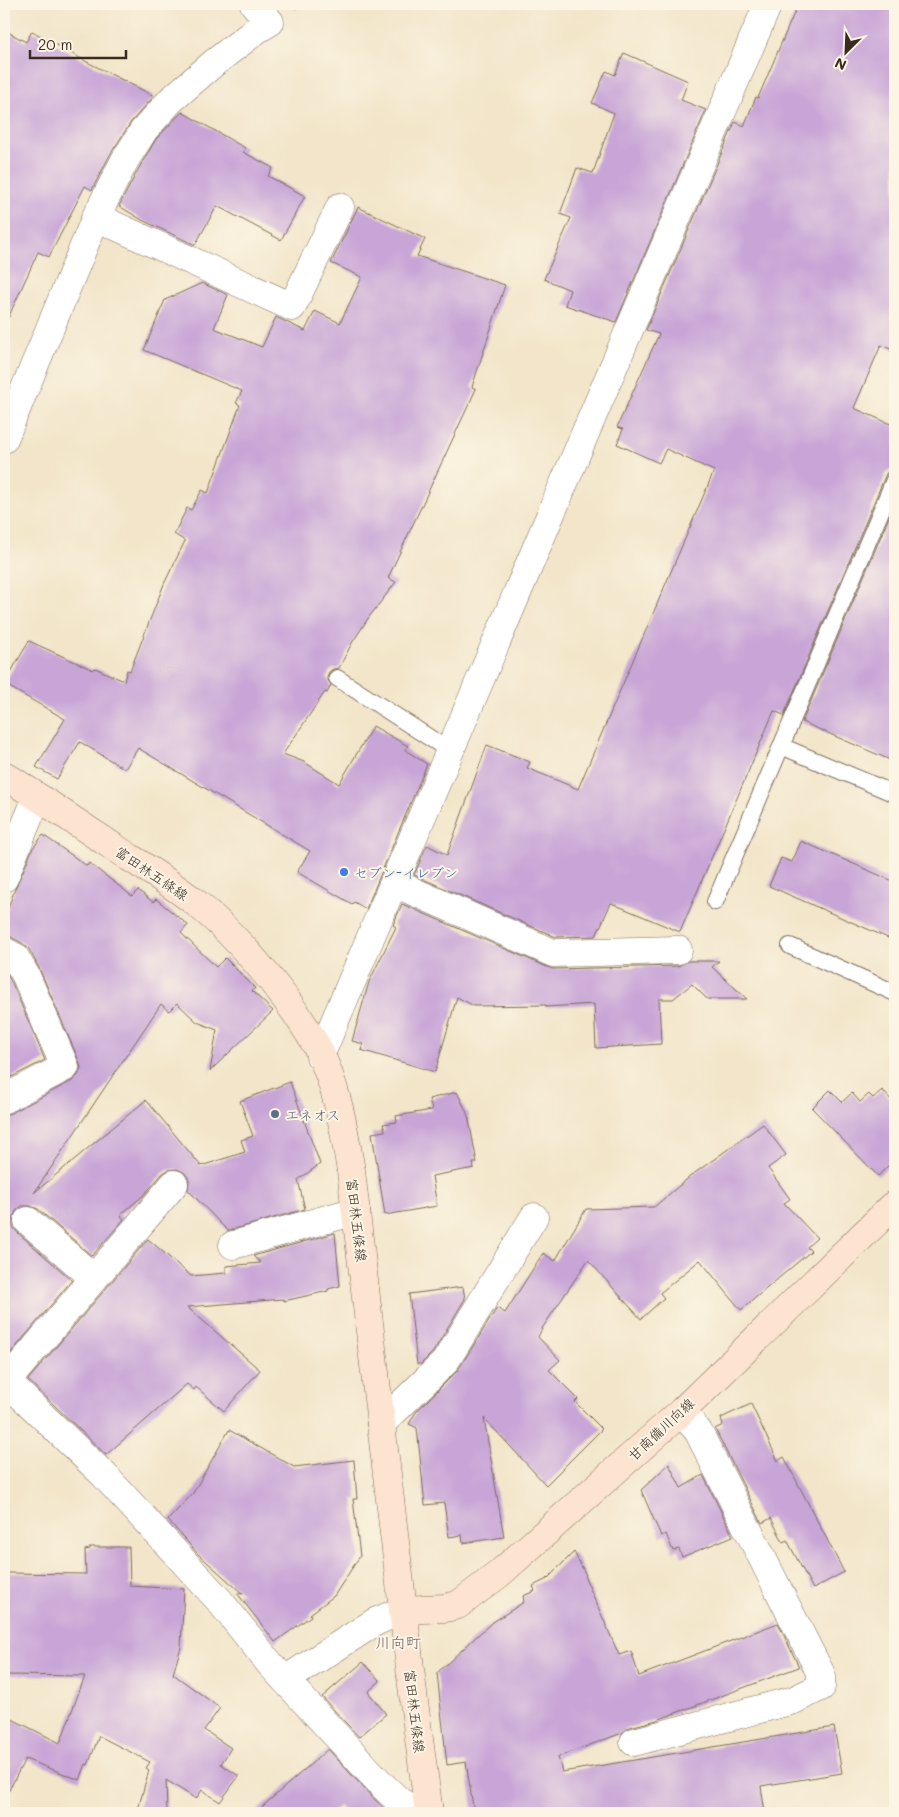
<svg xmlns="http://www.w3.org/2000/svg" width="899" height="1817" font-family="Mali,'Klee One',sans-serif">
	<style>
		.building { fill: #c8a5d7 }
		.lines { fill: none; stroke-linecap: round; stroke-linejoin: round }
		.service-casing { stroke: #7b6b5a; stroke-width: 18 }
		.minor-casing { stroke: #7b6b5a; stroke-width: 29 }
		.tertiary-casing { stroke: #7b6b5a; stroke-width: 29 }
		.secondary-casing { stroke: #7b6b5a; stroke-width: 29 }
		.path { stroke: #7b6b5a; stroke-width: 3; stroke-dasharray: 1 4; stroke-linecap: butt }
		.service { stroke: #fff; stroke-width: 16 }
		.minor { stroke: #fff; stroke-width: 28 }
		.tertiary { stroke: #fff; stroke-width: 28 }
		.secondary { stroke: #fde4d1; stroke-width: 28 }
		.shop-dot { fill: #3f7fe0; stroke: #fcf5e5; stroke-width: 2 }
		.service-dot { fill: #5c6f8a; stroke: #fcf5e5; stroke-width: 2 }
		.labels { text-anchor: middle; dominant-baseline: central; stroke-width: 4; stroke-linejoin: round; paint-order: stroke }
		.shop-label { font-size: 14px; fill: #366cbe; stroke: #fcf5e5; text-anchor: start }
		.street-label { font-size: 14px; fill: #3b2a1e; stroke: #fcf5e5 }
		.service-label { font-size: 14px; fill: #4e5e75; stroke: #fcf5e5; text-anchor: start }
		.neighbourhood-label { font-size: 15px; fill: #6c555f; stroke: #fcf5e5 }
	</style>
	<rect width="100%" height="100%" fill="#fcf5e5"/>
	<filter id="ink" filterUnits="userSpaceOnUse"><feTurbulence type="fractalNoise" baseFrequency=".02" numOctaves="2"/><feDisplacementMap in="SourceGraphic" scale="10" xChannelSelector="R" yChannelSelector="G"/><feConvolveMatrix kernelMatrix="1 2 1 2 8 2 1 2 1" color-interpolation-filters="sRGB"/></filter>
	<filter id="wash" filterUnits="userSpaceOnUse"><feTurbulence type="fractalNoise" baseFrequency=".0096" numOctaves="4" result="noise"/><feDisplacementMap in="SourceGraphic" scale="20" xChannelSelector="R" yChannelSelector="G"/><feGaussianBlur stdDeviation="1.12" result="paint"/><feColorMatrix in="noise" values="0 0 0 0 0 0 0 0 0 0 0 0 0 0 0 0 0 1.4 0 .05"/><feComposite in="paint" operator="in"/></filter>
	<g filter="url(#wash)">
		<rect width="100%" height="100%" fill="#f2e5c9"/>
		<g id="blocks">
			<g class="building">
				<polygon points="798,4 895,4 895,351 881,345 854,408 895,426 895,468 889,470 886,474 784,715 774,711 680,932 611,903 596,936 556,937 414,875 427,845 447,855 487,745 530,762 527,768 578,789 714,471 666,449 659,463 617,444 623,429 617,427 659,334 646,330 735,122 744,126 756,97 758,98"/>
				<polygon points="4,30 26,42 32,31 87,62 154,96 131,122 111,153 92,190 85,186 49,257 38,252 4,327"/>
				<polygon points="624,53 688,81 681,100 706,110 616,322 565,305 570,290 544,279 571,218 560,214 577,168 593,173 614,113 592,103 606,71 615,75"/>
				<polygon points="182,112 245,148 243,152 273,168 268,176 305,196 281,240 217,206 195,245 142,220 119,206 139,168 156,139"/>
				<polygon points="358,207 425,239 417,256 505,285 472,387 476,389 388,578 396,582 369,617 352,643 339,668 333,669 329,672 327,678 331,685 327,693 325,692 283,754 304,762 339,784 373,726 408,746 405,750 427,764 366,909 354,902 352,904 297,872 310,851 138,748 125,769 80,742 57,779 36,767 65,719 4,684 29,641 93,670 95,668 124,681 127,670 130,671 164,584 185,541 174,534 187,508 191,510 202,490 208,493 240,405 236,403 242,391 144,350 165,300 202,283 228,295 214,328 262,347 276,317 305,331 315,311 340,323 362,277 331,263"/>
				<polygon points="895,503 895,762 802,722"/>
				<polygon points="43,835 87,866 89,863 132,896 138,890 153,902 156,899 188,925 181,933 216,967 225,958 255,988 252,991 273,1011 210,1071 217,1030 197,1022 177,1003 169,1011 161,1004 34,1193 146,1100 201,1166 245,1152 241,1140 253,1136 240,1101 290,1082 320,1164 298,1180 305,1209 228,1231 188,1190 189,1179 184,1172 177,1169 168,1170 162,1174 144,1195 120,1215 124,1219 92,1256 38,1209 30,1206 22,1206 16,1211 13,1218 13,1227 18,1233 72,1280 9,1355 4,1352 4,1115 11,1113 72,1081 78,1075 81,1068 79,1061 40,970 29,949 22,943 11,937 4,935 4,919 15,889 33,848"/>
				<polygon points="801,841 895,882 895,941 769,886 781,858 792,862"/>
				<polygon points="402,904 547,967 553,969 678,966 688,961 719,961 712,967 747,999 707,999 692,984 673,999 659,999 661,1044 596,1048 594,1004 546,1007 546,1005 474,1006 457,997 435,1072 361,1050 363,1044 352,1041 369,982 396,927 393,925"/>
				<polygon points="4,969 12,983 45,1060 4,1081"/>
				<polygon points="830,1090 842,1102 852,1093 860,1102 869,1094 873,1098 882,1090 895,1104 895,1159 878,1176 812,1108"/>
				<polygon points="457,1092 468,1115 477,1163 473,1163 474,1168 432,1176 437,1206 385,1215 372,1133 385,1131 383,1124 397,1122 396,1116 432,1110 429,1099"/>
				<polygon points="763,1124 786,1155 768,1168 790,1199 784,1203 817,1238 807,1247 811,1251 741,1310 700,1260 660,1293 664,1298 641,1319 588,1260 543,1327 538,1337 560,1360 549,1370 578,1399 575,1402 602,1429 546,1485 484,1418 504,1537 463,1543 462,1535 449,1537 444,1503 425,1505 417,1428 409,1424 416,1412 458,1370 497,1308 505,1313 543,1253 555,1261 586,1209 654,1207 692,1175"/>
				<polygon points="335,1233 340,1286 328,1289 328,1291 284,1301 283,1299 187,1307 260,1370 224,1411 196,1387 194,1390 187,1384 106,1455 28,1380 148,1239 191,1276 226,1273 226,1266 261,1263 253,1256"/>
				<polygon points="463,1287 465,1299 433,1352 421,1364 417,1364 409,1294"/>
				<polygon points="751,1404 778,1461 784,1457 844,1572 813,1589 787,1540 783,1542 771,1518 762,1523 715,1429 723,1425 721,1418"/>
				<polygon points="229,1430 294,1467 354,1460 357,1499 353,1499 360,1556 334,1596 310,1614 311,1616 275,1642 237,1593 243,1594 198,1554 168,1520 193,1493"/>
				<polygon points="669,1464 681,1488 703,1475 733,1536 682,1557 679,1549 673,1551 666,1534 661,1536 641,1490"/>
				<polygon points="90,1547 129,1547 130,1586 184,1589 181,1647 173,1674 220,1708 204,1730 231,1748 221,1764 239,1776 220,1802 202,1790 196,1799 166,1780 167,1813 137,1813 149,1770 146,1768 150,1762 99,1736 88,1765 86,1764 80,1780 25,1759 4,1800 4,1715 60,1743 85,1676 5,1675 7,1573 86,1574 85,1550 90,1549"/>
				<polygon points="574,1552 586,1575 585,1577 619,1655 631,1651 639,1676 778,1623 799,1667 657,1720 630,1727 622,1733 558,1757 562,1772 834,1727 842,1773 761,1786 765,1813 474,1813 466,1762 447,1765 437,1673 490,1624 524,1602 523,1596 535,1591 533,1586 547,1579"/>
				<polygon points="363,1662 380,1681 368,1692 386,1714 359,1737 322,1697"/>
				<polygon points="328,1749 371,1796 389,1813 346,1813 339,1806 331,1813 255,1813"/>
			</g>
		</g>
	</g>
	<g filter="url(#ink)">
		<use href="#blocks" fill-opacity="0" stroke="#7b6b5a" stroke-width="1"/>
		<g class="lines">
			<g class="service-casing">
				<g id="service">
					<polyline points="337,678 450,751"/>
					<polyline points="781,746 895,794"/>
					<polyline points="715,902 895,478"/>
					<polyline points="790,946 895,993"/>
				</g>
			</g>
			<g class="minor-casing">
				<g id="minor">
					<polyline points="96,217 292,307 340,207"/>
					<polyline points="4,439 96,217 125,160 144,130 171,100 214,63 258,29 270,22 254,4"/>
					<polyline points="4,878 37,797"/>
					<polyline points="394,883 553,953 678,950"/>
					<polyline points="4,951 15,957 26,976 65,1067 4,1099"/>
					<polyline points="320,1056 768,4"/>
					<polyline points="28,1221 94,1278"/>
					<polyline points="233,1245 356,1211"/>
					<polyline points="4,1379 104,1475 218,1599 271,1665 382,1785 399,1801 411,1808 428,1806"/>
					<polyline points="7,1381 174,1184"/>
					<polyline points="381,1424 445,1362 534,1217"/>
					<polyline points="634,1742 794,1700 821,1687 821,1674 698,1431 681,1412"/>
				</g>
			</g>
			<g class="tertiary-casing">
				<polyline id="tertiary" points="285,1680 375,1622 403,1610"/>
			</g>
			<g class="secondary-casing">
				<g id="secondary">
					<path d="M4,775C43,800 82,826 121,852C146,868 172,884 196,903C238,936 291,1000 317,1047C337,1085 344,1129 351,1171L414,1702L429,1813"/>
					<polyline points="403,1610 445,1608 458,1605 499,1574 681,1412 895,1204"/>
				</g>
			</g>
			<polyline class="path" points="295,8 302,4"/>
			<use href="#service" class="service"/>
			<use href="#minor" class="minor"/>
			<use href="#tertiary" class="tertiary"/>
			<use href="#secondary" class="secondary"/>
		</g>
	</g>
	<circle class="shop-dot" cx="344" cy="872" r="5"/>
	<circle class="service-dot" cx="275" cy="1114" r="5"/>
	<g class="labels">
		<g class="shop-label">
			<text x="354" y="872">セブン-イレブン</text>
		</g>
		<g class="street-label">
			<text transform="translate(152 873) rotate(34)">富田林五條線</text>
			<text transform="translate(357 1220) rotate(83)">富田林五條線</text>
			<text transform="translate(661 1429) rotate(-43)">甘南備川向線</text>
			<text transform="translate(415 1711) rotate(83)">富田林五條線</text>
		</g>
		<g class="service-label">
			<text x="285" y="1114">エネオス</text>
		</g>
		<g class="neighbourhood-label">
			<text x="398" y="1642">川向町</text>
		</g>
	</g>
	<rect width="899" height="1817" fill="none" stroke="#fcf5e5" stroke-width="20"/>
	<g transform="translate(846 52) rotate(204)" stroke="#fcf5e5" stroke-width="4" paint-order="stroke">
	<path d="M0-4L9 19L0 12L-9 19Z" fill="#3b2a1e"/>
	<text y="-8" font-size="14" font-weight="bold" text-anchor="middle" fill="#3b2a1e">N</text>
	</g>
	<path d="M30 50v8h96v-8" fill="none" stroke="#3b2a1e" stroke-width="2.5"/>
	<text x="38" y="50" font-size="15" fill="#3b2a1e" stroke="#fcf5e5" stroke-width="4" paint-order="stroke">20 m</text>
</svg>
